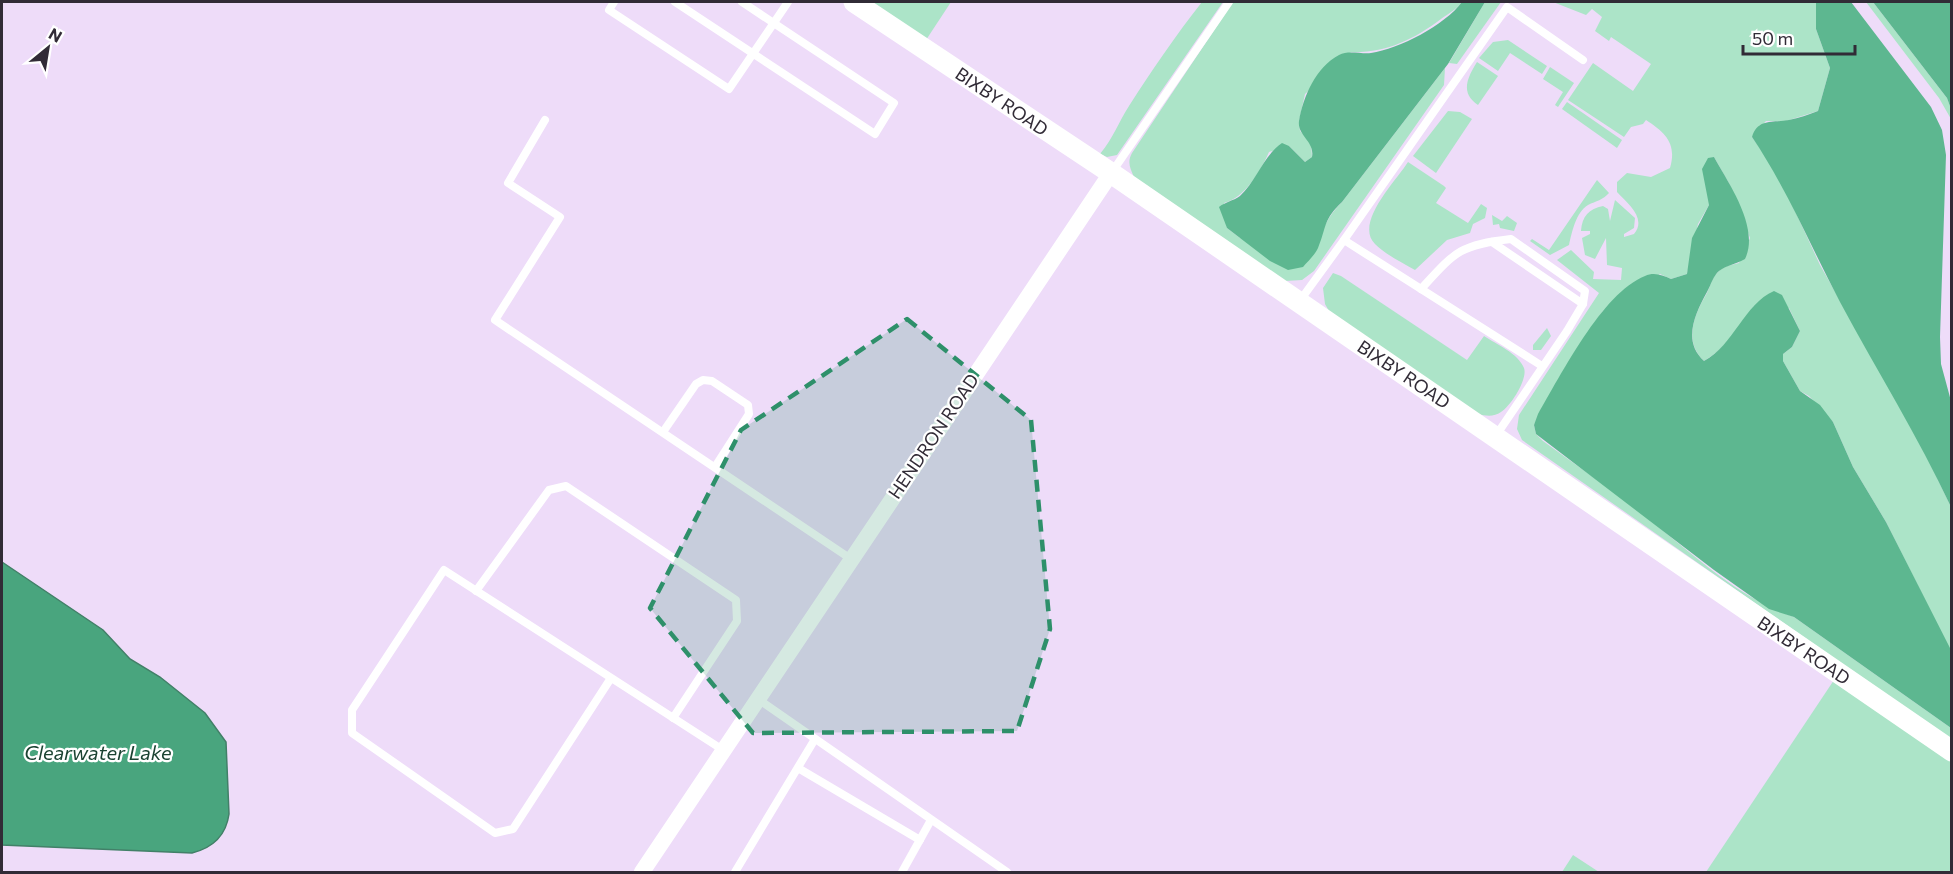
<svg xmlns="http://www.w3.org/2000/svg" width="1953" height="874" font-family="Commissioner,sans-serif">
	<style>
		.green { fill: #ace4c8 }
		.forest { fill: #5db790 }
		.water { fill: #49a57e; stroke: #428068; stroke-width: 1.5 }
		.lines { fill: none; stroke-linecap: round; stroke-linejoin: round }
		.service { stroke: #fff; stroke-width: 8 }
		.minor { stroke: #fff; stroke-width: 16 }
		.tertiary { stroke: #fff; stroke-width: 21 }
		.marked { fill: #2e906a; fill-opacity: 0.2; stroke: #2e906a; stroke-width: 4.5; stroke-dasharray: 12 8; stroke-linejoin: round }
		.labels { text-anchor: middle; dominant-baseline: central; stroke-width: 4.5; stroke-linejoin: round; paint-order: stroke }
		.street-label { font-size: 18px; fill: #312b36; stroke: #fff }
		.water-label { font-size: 20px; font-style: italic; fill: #1b4332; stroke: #fff }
	</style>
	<rect width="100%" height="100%" fill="#eedcf9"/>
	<g class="green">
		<polygon points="868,2 951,2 926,40"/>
		<path d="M1202,2H1223L1117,155L1107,157L1100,154C1114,137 1118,123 1129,106C1152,70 1176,35 1202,2Z"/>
		<path d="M1233,2H1462C1457,9 1448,14 1441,19C1413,40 1386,53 1351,52L1305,94L1299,121L1300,131L1311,142L1312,157L1305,162L1289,146L1269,152C1261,170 1245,198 1224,203L1227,228L1240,238L1317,248C1322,229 1328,216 1342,202L1445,68L1444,85L1314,271L1302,280L1285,281L1134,177C1130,168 1127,162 1132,153Z"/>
		<polygon points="1485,2 1501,2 1457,64 1449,63"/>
		<path d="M1553,2H1816V29L1830,68L1818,111L1786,121H1766L1752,137L1778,174L1820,265L1922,446L1951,507V652L1886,522L1853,467L1833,422L1809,396L1800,391L1783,361V354L1792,347L1800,331L1789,308L1754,306C1741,326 1725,349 1704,361C1683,341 1694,315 1707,293C1710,287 1712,277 1718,272C1723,266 1731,265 1739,263L1750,238L1730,185L1714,157L1709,205L1698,224L1687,274L1671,279L1660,274L1603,311L1566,366L1534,425L1536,434L1543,441C1577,466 1613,490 1646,517C1692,553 1738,598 1794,617L1951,728V740L1522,440L1517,429L1519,415L1599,293L1557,260L1571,250L1594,272L1593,279L1621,280L1622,268L1607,265L1606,238L1595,259L1585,255L1582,238L1590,234V231H1581C1582,216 1589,209 1603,206L1608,209L1610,221L1615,200L1635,218L1634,228L1624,234V237L1634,234C1647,218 1628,204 1617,192V182L1627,173L1651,177L1670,168C1677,144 1666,133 1646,120L1643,124L1631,127L1624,137L1568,100L1593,63L1633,91L1651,64L1611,37L1609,41L1595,31L1602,17L1592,9L1586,15Z"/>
		<polygon points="1866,2 1873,2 1947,98 1951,109 1951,119 1939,98"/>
		<polygon points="1508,40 1547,66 1542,74 1510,53 1498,71 1479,58 1493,42"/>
		<path d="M1477,62L1498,76L1478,105C1460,93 1467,78 1477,62Z"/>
		<polygon points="1550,67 1574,83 1558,107 1555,105 1563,92 1543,79"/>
		<polygon points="1567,102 1622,140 1617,148 1562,109"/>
		<polygon points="1448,111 1460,112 1472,119 1436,173 1413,156"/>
		<path d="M1408,162L1444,186L1446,188L1436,203L1468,223L1481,204L1487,208L1485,218L1473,224L1470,233L1447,240L1415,270C1403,263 1386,255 1375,244C1354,223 1396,181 1408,162Z"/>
		<path d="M1597,180L1609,193C1603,200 1596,201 1588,205C1576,212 1572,232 1569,245L1550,255L1530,241L1532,239L1549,250Z"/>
		<polygon points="1492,215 1502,221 1507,216 1517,223 1514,231 1500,228 1499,224 1493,225"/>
		<path d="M1333,273L1341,276L1467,360L1484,336C1496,344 1518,353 1524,368C1528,379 1511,406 1501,412C1494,417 1486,416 1478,414L1329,311L1325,304L1323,288Z"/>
		<polygon points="1547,328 1551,336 1541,350 1533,350 1533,345"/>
		<polygon points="1834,680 1951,760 1951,872 1706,872"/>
		<polygon points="1573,855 1599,872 1562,872"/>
	</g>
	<g class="forest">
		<path d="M1462,2H1485L1448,64L1342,202C1323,220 1327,226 1318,248C1315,255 1308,261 1303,267L1288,270L1270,261L1227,228L1219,207C1225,202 1233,201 1240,196C1257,180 1263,156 1282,143L1289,146L1305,162L1312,157C1315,141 1297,136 1299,121C1303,97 1316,67 1339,55C1348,50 1360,54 1371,53C1399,49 1445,25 1462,2Z"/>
		<path d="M1816,2H1851L1931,107L1942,130L1946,155L1940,337L1941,364L1951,401V507C1918,436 1877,371 1840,302C1811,247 1787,189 1752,137C1758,118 1773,123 1789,120C1799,118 1808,115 1818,111L1830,68L1816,29Z"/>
		<polygon points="1873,2 1951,2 1951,109 1947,98"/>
		<path d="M1714,157C1729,184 1760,228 1745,259C1736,264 1727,265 1719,271C1713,276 1711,285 1707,292C1695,314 1682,341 1704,361C1734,345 1744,304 1774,291L1782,295L1800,331L1792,347L1783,354V361L1800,391L1820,405L1833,422L1853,467L1886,522L1950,648L1951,728L1794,617L1769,609L1714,570L1536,434L1534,425L1538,414C1561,375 1602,293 1645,276C1654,272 1662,275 1671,279L1687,274L1692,238L1709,205L1702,169L1708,158Z"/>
	</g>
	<path class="water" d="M2,562L103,630L130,659L160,677L205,713L226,742L229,814C226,836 212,848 192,853L2,845Z"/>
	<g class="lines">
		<g class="service">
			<polyline points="614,2 609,10 729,89 788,2"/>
			<polyline points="675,2 875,134 894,103 742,2"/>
			<polyline points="545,120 508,183 560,217 495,320 851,559"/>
			<polyline points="1112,172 1229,2"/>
			<polyline points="1344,240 1507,7 1583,60"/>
			<polyline points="1492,242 1583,304"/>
			<path d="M1421,289C1455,252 1459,245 1511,239L1585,291L1583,304L1567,331L1495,437"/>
			<polyline points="1299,302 1344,240 1542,366"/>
			<polyline points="663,432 696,384 703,380 712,381 748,405 749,414 715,467"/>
			<polyline points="476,591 549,490 566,486 736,600 737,621 673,718"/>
			<polyline points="611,678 513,829 495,833 352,733 352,710 444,570 723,750"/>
			<polyline points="758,699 1007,872"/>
			<polyline points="798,768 920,840"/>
			<polyline points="735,872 815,739"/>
			<polyline points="902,872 931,820"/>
		</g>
		<polyline class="minor" points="642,872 1111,173"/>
		<polyline class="tertiary" points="854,2 1111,173 1952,751"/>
	</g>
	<path class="marked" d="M907,319L1031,420L1050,629L1017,731L753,733L650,608L741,430Z"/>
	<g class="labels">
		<g class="street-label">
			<text transform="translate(1002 101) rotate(34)">BIXBY ROAD</text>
			<text transform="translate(1404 374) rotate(34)">BIXBY ROAD</text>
			<text transform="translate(933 436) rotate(-56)">HENDRON ROAD</text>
			<text transform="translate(1804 650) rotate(34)">BIXBY ROAD</text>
		</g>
		<g class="water-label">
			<text x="98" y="752">Clearwater Lake</text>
		</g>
	</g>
	<rect width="1953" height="874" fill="none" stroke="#312b36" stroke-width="6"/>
	<g transform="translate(48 48) rotate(30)" stroke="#ffffff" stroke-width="4.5" paint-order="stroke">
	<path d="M0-4.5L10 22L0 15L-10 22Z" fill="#312b36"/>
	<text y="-9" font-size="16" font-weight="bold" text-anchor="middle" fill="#312b36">N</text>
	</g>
	<path d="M1743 45v9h112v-9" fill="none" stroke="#312b36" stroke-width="3"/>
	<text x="1752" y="45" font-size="18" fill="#312b36" stroke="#ffffff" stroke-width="4.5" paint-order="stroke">50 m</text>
</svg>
